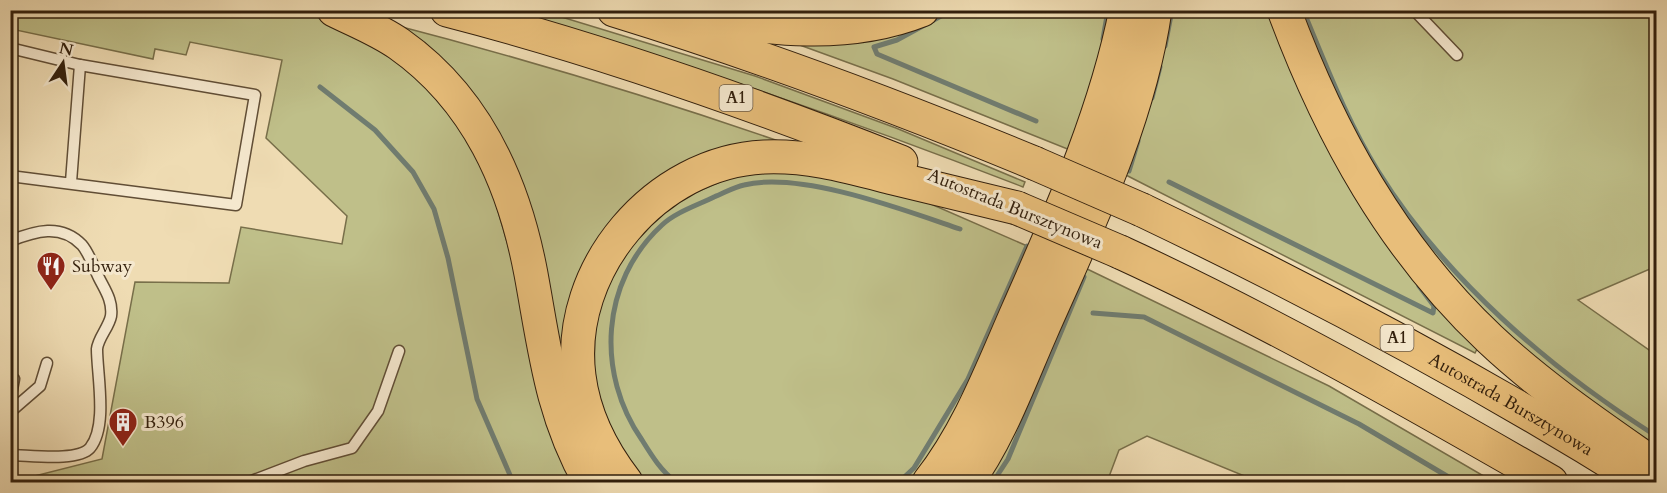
<svg xmlns="http://www.w3.org/2000/svg" width="1667" height="493" font-family="Cardo,serif">
	<style>
		.green { fill: #bfbf89; stroke: #786f4a; stroke-width: 1.5 }
		.lines { fill: none; stroke-linecap: round; stroke-linejoin: round }
		.stream { stroke: #707c70; stroke-width: 5 }
		.lane-casing { stroke: #614e36; stroke-width: 13 }
		.highway-casing { stroke: #321f0c; stroke-width: 35 }
		.lane { stroke: #f5e8ce; stroke-width: 10 }
		.highway { stroke: #e8be7a; stroke-width: 33 }
		.highway-bridge-casing { stroke: #321f0c; stroke-width: 35; stroke-linecap: butt }
		.highway-bridge { stroke: #e8be7a; stroke-width: 33 }
		.labels { text-anchor: middle; dominant-baseline: central; stroke-width: 6; stroke-linejoin: round; paint-order: stroke }
		.shield { fill: #f5e8ce; stroke: #6c5b46; stroke-width: 1.5 }
		.shield-label { font-size: 16px; font-weight: bold; fill: #321f0c }
		.street-label { font-size: 18px; fill: #321f0c; stroke: #f5e8ce }
		.poi-label { font-size: 18px; fill: #321f0c; stroke: #f5e8ce; text-anchor: start }
	</style>
	<rect width="100%" height="100%" fill="#efdcb3"/>
	<filter id="stains"><feTurbulence type="fractalNoise" baseFrequency=".00333" numOctaves="4"/><feColorMatrix values="0 0 0 0 .2 0 0 0 0 .09 0 0 0 0 .02 0 0 0 .5 -.17"/></filter>
	<radialGradient id="worn" r=".72"><stop offset=".6" stop-color="#630" stop-opacity="0"/><stop offset="1" stop-color="#630" stop-opacity=".3"/></radialGradient>
	<g class="green">
		<polygon points="11,11 293,11 315,16 375,44 426,83 481,153 577,482 11,482 102,459 135,282 229,283 241,227 342,244 347,216 266,138 282,60 190,42 186,55 155,49 153,59 11,29"/>
		<path d="M507,11H542L755,76L896,128L1025,182L1023,187C851,120 684,62 507,11Z"/>
		<polygon points="942,11 1116,11 1075,152 893,79 786,40 926,19"/>
		<polygon points="1166,11 1276,11 1480,343 1475,353 1120,172"/>
		<polygon points="1295,11 1656,11 1656,249 1650,269 1578,300 1656,355 1656,455 1493,329 1372,178"/>
		<path d="M387,23C522,58 655,98 787,144L736,151L583,277L586,455L533,235Z"/>
		<polygon points="800,168 924,201 1034,249 936,455 913,482 644,482 632,470 616,442 594,386 595,315 621,257 669,204 743,172"/>
		<polygon points="1083,267 1329,386 1494,482 1259,482 1147,436 1119,450 1107,482 980,482"/>
	</g>
	<g class="lines">
		<g class="stream">
			<polyline points="952,10 897,40 874,47 877,54 1036,121"/>
			<path d="M1303,10C1326,65 1347,121 1378,171C1445,279 1550,369 1656,436"/>
			<polyline points="1103,39 1108,10"/>
			<polyline points="1165,46 1172,10"/>
			<polyline points="320,87 375,130 413,172 434,209 448,258 477,399 513,482"/>
			<polyline points="1152,98 1160,67"/>
			<polyline points="1129,171 1138,141"/>
			<polyline points="1169,182 1433,313 1434,306 1419,286"/>
			<polyline points="1093,313 1144,317 1359,424 1457,482"/>
			<path d="M676,482C661,471 652,456 642,440C596,374 600,282 662,225C676,212 698,205 714,197C724,193 734,187 744,185C801,171 904,210 960,229"/>
			<polyline points="899,482 914,468 968,379 1027,246"/>
			<polyline points="993,482 1008,459 1084,277"/>
		</g>
		<g class="lane-casing">
			<g id="lane">
				<polyline points="1414,10 1457,55"/>
				<polyline points="10,48 80,65"/>
				<polyline points="10,176 236,205 255,95 80,65 71,182"/>
				<path d="M10,241C35,231 61,223 82,245C89,253 94,268 99,278C105,290 113,301 111,316C109,327 98,338 97,349C97,375 108,426 90,448C78,462 29,455 10,455"/>
				<polyline points="10,400 14,379"/>
				<polyline points="10,412 40,386 47,363"/>
				<polyline points="249,482 304,461 352,448 378,411 399,351"/>
			</g>
		</g>
		<g class="highway-casing">
			<g id="highway">
				<path d="M334,10C356,21 379,30 399,44C477,99 514,183 531,274C545,350 551,413 590,482"/>
				<path d="M447,10C602,50 752,103 901,162"/>
				<path d="M614,10C757,54 896,106 1034,163"/>
				<path d="M1284,10C1330,134 1393,248 1490,339C1541,387 1599,426 1656,466"/>
				<path d="M678,14C761,27 841,42 922,10"/>
				<path id="s1" d="M1142,210C1314,292 1481,381 1642,482"/>
				<path d="M1120,252C1268,320 1410,401 1551,482"/>
				<path d="M626,482C602,451 584,416 579,376C565,269 656,162 764,157C809,155 850,167 893,178C934,188 976,198 1017,208"/>
				<path d="M929,482C969,431 992,369 1018,310C1061,212 1105,115 1126,10"/>
				<path d="M967,482C999,438 1019,382 1041,332C1086,230 1139,122 1155,10"/>
			</g>
		</g>
		<use href="#lane" class="lane"/>
		<use href="#highway" class="highway"/>
		<g class="highway-bridge-casing">
			<g id="highway-bridge">
				<polyline points="1034,163 1142,210"/>
				<polyline points="1017,208 1120,252"/>
			</g>
		</g>
		<use href="#highway-bridge" class="highway-bridge"/>
	</g>
	<defs>
		<g id="restaurant-pin" transform="scale(1.5)"><path d="M0 17L-7.5 6A9.5 9.5 0 1 1 7.5 6Z" fill="#8f2418" stroke="#f5e8ce"/><path d="M-5-6h1v4h1v-4h1v4h1v-4h1v5L-1.5 .5V6h-2V.5L-5-1ZM5-6V6H3V1.5H1.5Q1.5-4 5-6Z" fill="#fff"/></g>
		<g id="building-pin" transform="scale(1.5)"><path d="M0 17L-7.5 6A9.5 9.5 0 1 1 7.5 6Z" fill="#8f2418" stroke="#f5e8ce"/><path d="M-4-6H4V6H1V3H-1V6H-4ZM-2.5-4.3h1.7v1.8h-1.7ZM.8-4.3h1.7v1.8H.8ZM-2.5-1h1.7V.8h-1.7ZM.8-1h1.7V.8H.8Z" fill="#fff"/></g>
	</defs>
	<g fill-rule="evenodd">
		<use href="#restaurant-pin" x="51" y="266"/>
		<use href="#building-pin" x="123" y="422"/>
	</g>
	<g class="labels">
		<g class="shield">
			<rect x="719.5" y="85" width="33" height="26" rx="4.5"/>
			<rect x="1380.5" y="325" width="33" height="26" rx="4.5"/>
		</g>
		<g class="shield-label">
			<text x="736" y="98">A1</text>
			<text x="1397" y="338">A1</text>
		</g>
		<g class="street-label">
			<text transform="translate(1015 209) rotate(22)">Autostrada Bursztynowa</text>
			<text stroke="none"><textPath href="#s1" startOffset="417">Autostrada Bursztynowa</textPath></text>
		</g>
		<g class="poi-label">
			<text x="72" y="266">Subway</text>
			<text x="144" y="422">B396</text>
		</g>
	</g>
	<rect width="1667" height="493" fill="none" stroke="#efdcb3" stroke-width="36"/>
	<rect x="12" y="12" width="1643" height="469" fill="none" stroke="#321f0c" stroke-width="3"/>
	<rect x="18" y="18" width="1631" height="457" fill="none" stroke="#321f0c" stroke-width="1.5"/>
	<g transform="translate(63 63) rotate(13)" stroke="#f5e8ce" stroke-width="4.5" paint-order="stroke">
	<path d="M0-4.5L10 22L0 15L-10 22Z" fill="#321f0c"/>
	<text y="-9" font-size="16" font-weight="bold" text-anchor="middle" fill="#321f0c">N</text>
	</g>
	<rect width="100%" height="100%" filter="url(#stains)"/>
	<rect width="100%" height="100%" fill="url(#worn)"/>
</svg>
